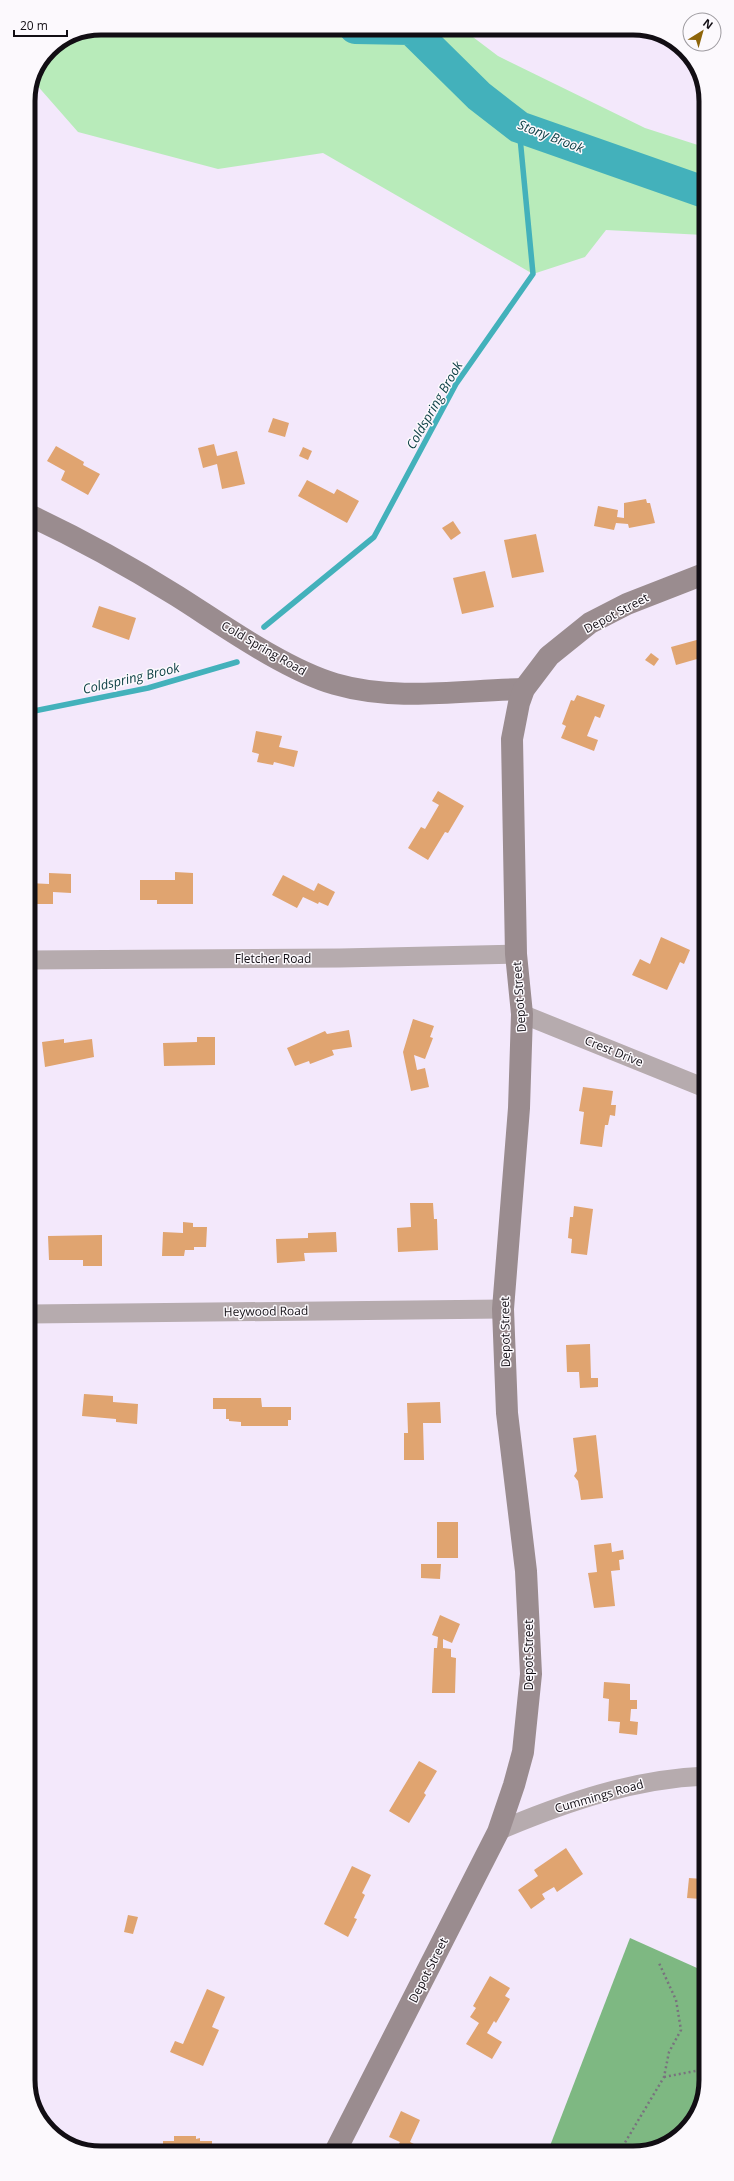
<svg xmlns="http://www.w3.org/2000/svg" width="734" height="2181" font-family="'Open Sans',sans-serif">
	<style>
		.green { fill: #b8ebba }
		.forest { fill: #7eb882 }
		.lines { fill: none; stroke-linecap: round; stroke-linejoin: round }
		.stream { stroke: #43b1bb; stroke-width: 5.5 }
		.river { stroke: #43b1bb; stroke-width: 32 }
		.building { fill: #e0a470 }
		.path { stroke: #79727e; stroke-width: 2.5; stroke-dasharray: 2 3; stroke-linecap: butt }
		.street { stroke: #b6abae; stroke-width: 19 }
		.secondary { stroke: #9a8c8f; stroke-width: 22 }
		.labels { text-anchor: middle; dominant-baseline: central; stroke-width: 3; stroke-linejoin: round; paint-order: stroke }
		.street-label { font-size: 12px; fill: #120e14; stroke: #fcf9fd }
		.water-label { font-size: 13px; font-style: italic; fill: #0b3e43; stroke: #fcf9fd }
		.rim { fill: none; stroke: #120e14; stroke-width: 5 }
	</style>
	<rect width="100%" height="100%" fill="#f3e8fb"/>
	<polygon class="green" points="101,28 461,28 498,56 645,128 704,147 704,235 606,230 585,257 533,274 323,153 218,169 78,132 35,83 50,49 74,34"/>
	<polygon class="forest" points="630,1938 706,1972 706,2080 691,2124 651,2151 548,2151"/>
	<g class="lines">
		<g class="stream">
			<polyline points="264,627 374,537 456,384 533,274 519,127"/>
			<polyline points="29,712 148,688 237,662"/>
		</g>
		<polyline class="river" points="355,28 411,29 479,96 519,127 704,192"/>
	</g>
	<g class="building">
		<polygon points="273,418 289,423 285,437 268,432"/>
		<polygon points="214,444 217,456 237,451 245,484 222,489 217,464 203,468 198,448"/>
		<polygon points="56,446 84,462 83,465 100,474 88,495 61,480 65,471 47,461"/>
		<polygon points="303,447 312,451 308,460 299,456"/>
		<polygon points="307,480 334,494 337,489 359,501 347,523 298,496"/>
		<polygon points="646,499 647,503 650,503 655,523 629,528 628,524 616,523 614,530 594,526 598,506 618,510 617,517 624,518 624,503"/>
		<polygon points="453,521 461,533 451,540 442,528"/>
		<polygon points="536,534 544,572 512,578 504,540"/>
		<polygon points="29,562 37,566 29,585"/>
		<polygon points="485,571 494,607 462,614 453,578"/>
		<polygon points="99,606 136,618 129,640 92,627"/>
		<polygon points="704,638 704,657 676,665 671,647"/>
		<polygon points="651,653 659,659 654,666 645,660"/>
		<polygon points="577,695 605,705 600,718 595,716 587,736 598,740 594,751 561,738 566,726 562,724 571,700 574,701"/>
		<polygon points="256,731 282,736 279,747 298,751 294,767 274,762 273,765 257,762 259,754 252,752"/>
		<polygon points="438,791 464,806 448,833 445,832 428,860 408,848 421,827 425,829 439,805 432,801"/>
		<polygon points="175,872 193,873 193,904 157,904 157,900 140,900 140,880 175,880"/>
		<polygon points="49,873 71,874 71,893 53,892 53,904 29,904 29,883 49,884"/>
		<polygon points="283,875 314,891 318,883 335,892 328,906 319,902 318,904 303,897 297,908 272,895"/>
		<polygon points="661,937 690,950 684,964 680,962 667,990 632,975 640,959 650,964"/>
		<polygon points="413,1019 434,1026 430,1037 433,1038 425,1059 414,1055 417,1070 425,1068 429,1087 411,1091 403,1052"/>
		<polygon points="349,1030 352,1047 332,1050 334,1055 310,1064 309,1061 295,1066 287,1048 325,1031 327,1034"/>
		<polygon points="197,1037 215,1037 215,1065 164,1066 163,1043 197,1042"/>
		<polygon points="64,1039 64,1043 92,1039 94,1057 45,1067 42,1042"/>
		<polygon points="583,1087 613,1091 611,1105 616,1105 615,1116 610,1115 608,1125 605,1125 602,1147 580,1144 584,1112 579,1111"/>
		<polygon points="410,1203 433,1203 434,1219 437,1219 438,1250 398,1252 397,1228 411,1227"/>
		<polygon points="574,1206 593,1209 587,1255 571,1253 572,1239 568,1238 570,1217 573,1217"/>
		<polygon points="705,1210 705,1225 697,1219"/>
		<polygon points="183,1222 193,1223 193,1227 207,1227 206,1247 194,1247 194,1250 185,1250 184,1256 162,1256 163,1232 183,1233"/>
		<polygon points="336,1232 337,1252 304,1253 305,1261 277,1263 276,1239 308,1238 308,1233"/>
		<polygon points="102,1235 102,1266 83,1266 83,1260 49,1260 48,1236"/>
		<polygon points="590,1344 591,1378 598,1378 598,1387 580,1388 579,1372 567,1372 566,1345"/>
		<polygon points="84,1394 113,1396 113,1402 138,1404 137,1424 116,1422 116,1419 82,1416"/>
		<polygon points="213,1398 261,1398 262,1407 291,1407 291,1420 288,1420 288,1426 241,1426 241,1422 229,1421 229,1419 226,1419 226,1409 213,1409"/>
		<polygon points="440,1402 441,1423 423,1423 424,1460 404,1460 404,1433 408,1433 407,1403"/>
		<polygon points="596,1435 603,1498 581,1500 578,1481 574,1476 577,1471 573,1438"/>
		<rect x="437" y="1522" width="21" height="36"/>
		<polygon points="611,1543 612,1552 623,1550 624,1559 619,1560 620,1570 611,1571 615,1606 594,1608 588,1573 597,1572 594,1545"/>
		<polygon points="421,1564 441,1564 440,1579 421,1578"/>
		<polygon points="440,1615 460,1624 452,1643 443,1639 443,1648 451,1649 451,1657 456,1658 455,1693 432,1693 434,1648 437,1648 438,1637 432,1635"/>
		<polygon points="604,1682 630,1684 630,1700 637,1700 637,1709 631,1709 630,1721 638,1722 637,1735 619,1733 620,1722 608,1721 609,1699 603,1698"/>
		<polygon points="419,1761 437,1771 424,1793 426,1795 409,1823 389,1811"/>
		<polygon points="566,1848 583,1874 557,1892 554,1887 542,1894 545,1899 531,1909 518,1890 538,1876 534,1870"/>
		<polygon points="352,1866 371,1875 362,1893 365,1895 354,1918 357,1919 348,1937 324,1924"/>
		<polygon points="689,1878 703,1879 701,1899 687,1898"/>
		<polygon points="128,1915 138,1917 133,1934 124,1932"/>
		<polygon points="490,1976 510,1988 505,1996 510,1999 496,2023 494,2021 487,2033 502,2042 492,2059 466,2044 479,2023 470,2017 476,2008 473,2006"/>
		<polygon points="207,1989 225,1997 212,2027 219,2030 203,2066 170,2052 175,2041 183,2044"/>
		<polygon points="401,2111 420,2120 410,2142 420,2147 417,2152 395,2151 400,2142 389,2137"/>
		<polygon points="174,2136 196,2136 196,2139 200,2138 200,2141 212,2141 212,2148 223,2152 163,2153 163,2141 174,2141"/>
	</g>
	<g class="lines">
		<g class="path">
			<polyline points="664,2077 706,2069"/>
			<polyline points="620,2151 664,2077 669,2052 681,2030 676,2000 659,1963"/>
		</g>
		<g class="street">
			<polyline points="29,960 340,958 516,954"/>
			<polyline points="522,1014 705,1088"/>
			<polyline points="30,1314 503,1309"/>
			<path d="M498,1832L500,1830C567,1802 633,1779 706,1776"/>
		</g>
		<g class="secondary">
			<path d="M29,515C80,539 129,566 177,596C223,625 284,669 335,684C397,702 462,690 524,689"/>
			<polyline points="335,2152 498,1832 514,1785 523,1752 531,1674 526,1571 507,1413 503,1309 519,1108 522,1014 516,954 512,739 519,703 524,689 549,656 590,623 627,604 704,574"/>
		</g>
	</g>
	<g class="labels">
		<g class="street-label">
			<text transform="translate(616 613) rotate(-28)">Depot Street</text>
			<text transform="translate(264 648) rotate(30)">Cold Spring Road</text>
			<text x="273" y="958">Fletcher Road</text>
			<text transform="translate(519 997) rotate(-94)">Depot Street</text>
			<text transform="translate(614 1051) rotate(22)">Crest Drive</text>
			<text transform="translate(266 1311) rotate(-1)">Heywood Road</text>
			<text transform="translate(505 1332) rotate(-91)">Depot Street</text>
			<text transform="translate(528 1655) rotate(-90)">Depot Street</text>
			<text transform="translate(599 1796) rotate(-16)">Cummings Road</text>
			<text transform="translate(428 1970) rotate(-63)">Depot Street</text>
		</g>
		<g class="water-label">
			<text transform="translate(551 136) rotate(21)">Stony Brook</text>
			<text transform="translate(434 405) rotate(-60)">Coldspring Brook</text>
			<text transform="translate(131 678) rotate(-13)">Coldspring Brook</text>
		</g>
	</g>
	<path d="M0 0H734V2181H0ZM101 35H633A66 66 0 0 1 699 101V2080A66 66 0 0 1 633 2146H101A66 66 0 0 1 35 2080V101A66 66 0 0 1 101 35Z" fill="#fcf9fd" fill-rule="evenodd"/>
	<path class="rim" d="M101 35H633A66 66 0 0 1 699 101V2080A66 66 0 0 1 633 2146H101A66 66 0 0 1 35 2080V101A66 66 0 0 1 101 35Z"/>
	<g transform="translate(702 32) rotate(37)"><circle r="19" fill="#fcf9fd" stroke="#9e9ba0"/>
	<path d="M0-3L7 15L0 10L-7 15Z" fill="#8e650a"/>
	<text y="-6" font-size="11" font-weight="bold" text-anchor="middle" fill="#120e14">N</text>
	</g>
	<path d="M14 30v6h53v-6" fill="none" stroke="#120e14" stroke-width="2"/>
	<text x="20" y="30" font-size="12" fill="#120e14" stroke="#fcf9fd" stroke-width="3" paint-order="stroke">20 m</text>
</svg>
